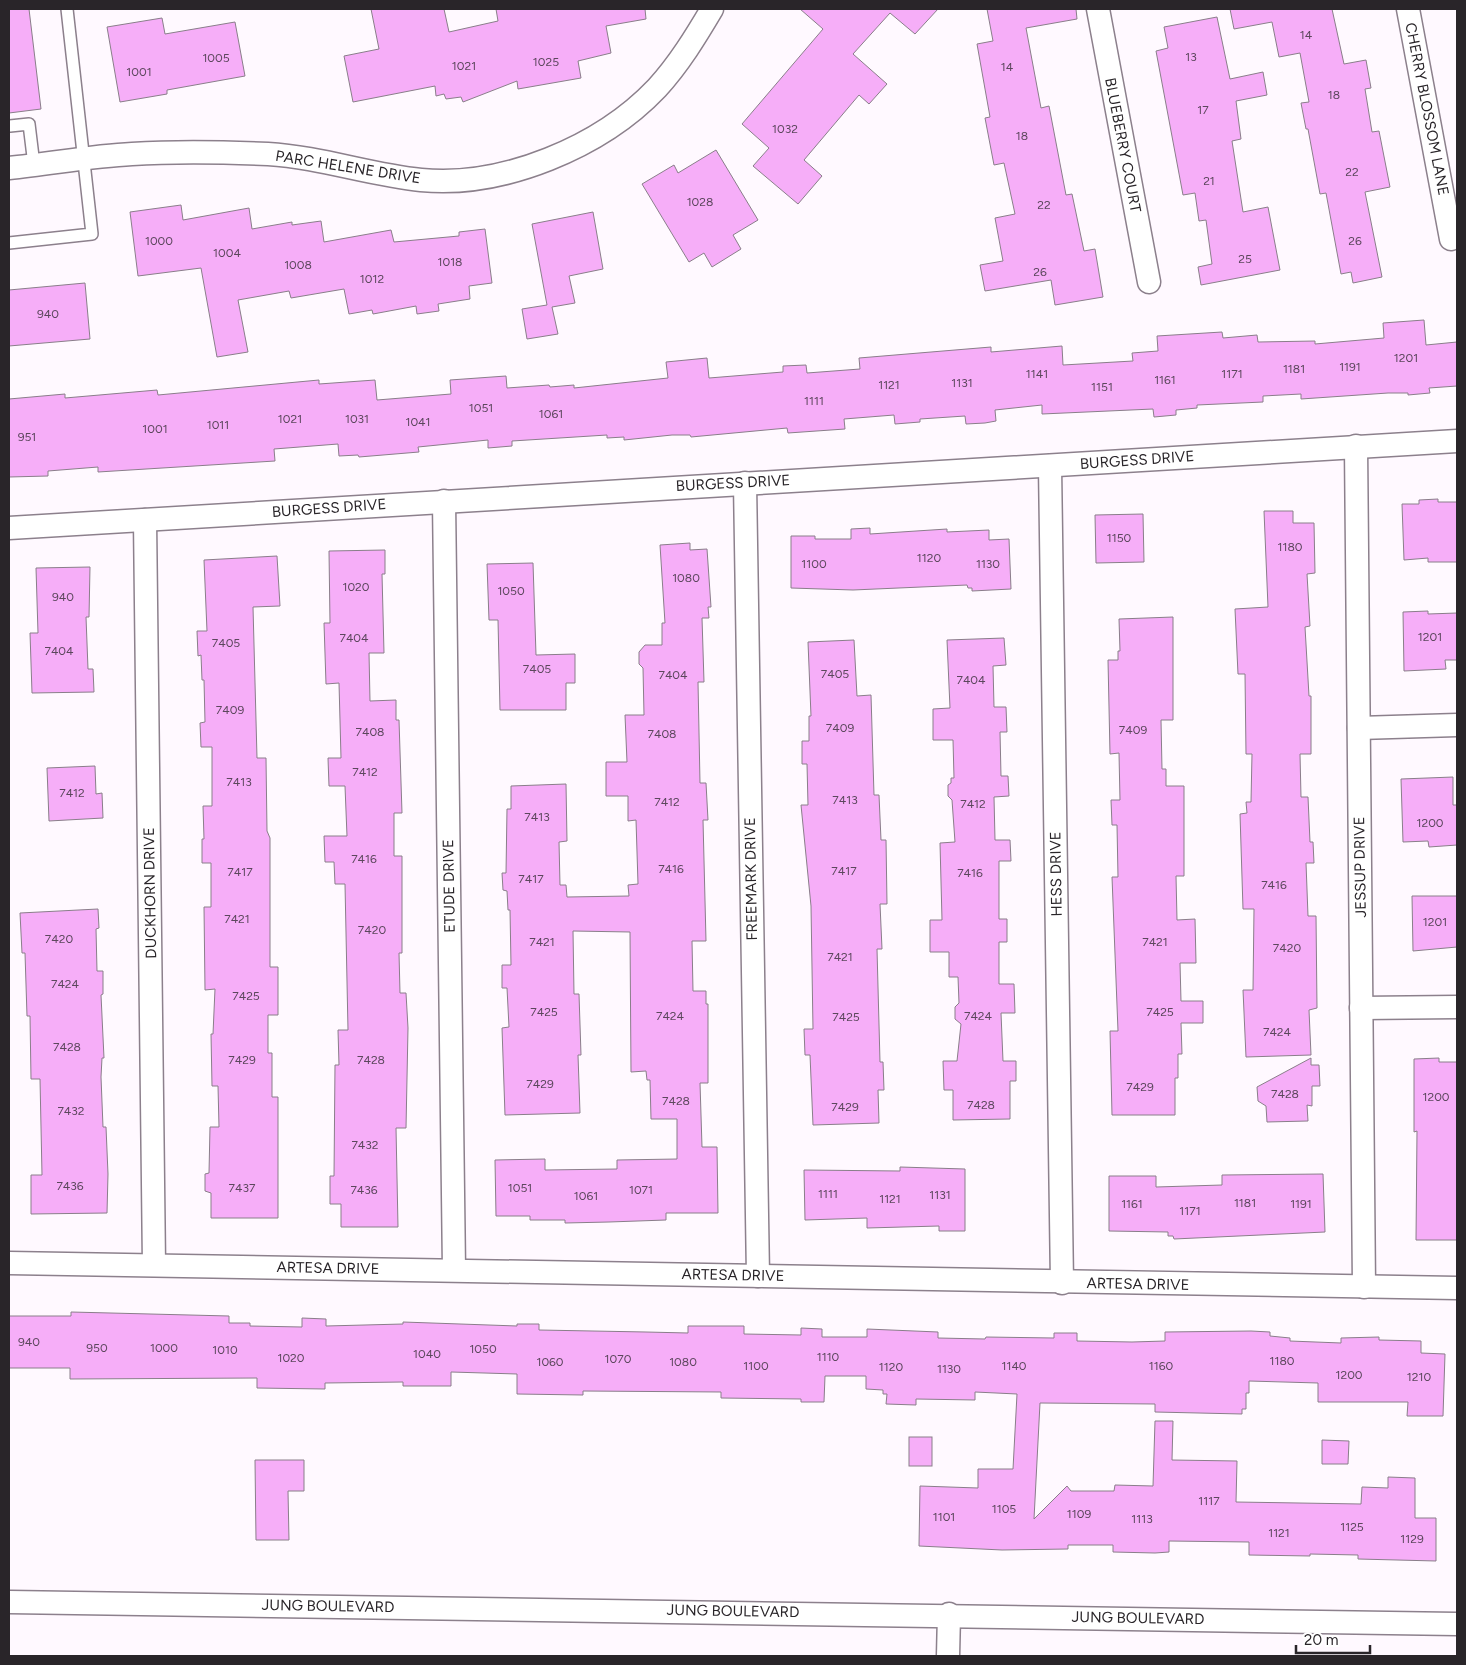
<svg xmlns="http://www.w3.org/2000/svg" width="1466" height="1665" font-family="Figtree,sans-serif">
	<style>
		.building { fill: #f6aef8; stroke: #8a7e8a }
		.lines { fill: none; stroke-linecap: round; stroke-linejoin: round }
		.lane-casing { stroke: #8c808c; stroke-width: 14 }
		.street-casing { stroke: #8c808c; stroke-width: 25 }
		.lane { stroke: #fff; stroke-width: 11 }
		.street { stroke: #fff; stroke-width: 22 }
		.labels { text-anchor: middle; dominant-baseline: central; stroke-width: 4; stroke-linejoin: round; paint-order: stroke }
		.number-label { font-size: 12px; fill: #5c475d }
		.street-label { font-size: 15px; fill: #292529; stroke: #fff }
	</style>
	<rect width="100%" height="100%" fill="#fff9ff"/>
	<g class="building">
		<polygon points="9,9 29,9 41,109 9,113"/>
		<polygon points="371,9 444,9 449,32 498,21 496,9 645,9 646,19 606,26 611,53 578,61 581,78 518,89 517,81 463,102 461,97 446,99 444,94 436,96 435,86 353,102 344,56 379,49"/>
		<polygon points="800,9 938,9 915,34 890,13 853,54 887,84 869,104 859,95 804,160 822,176 798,204 753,166 769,148 742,124 823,29"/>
		<polygon points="987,9 1076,9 1077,19 1026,28 1041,108 1049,106 1066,195 1072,194 1084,251 1095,249 1103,297 1055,305 1051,280 985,291 980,265 1003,261 995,218 1015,214 1004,163 994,165 985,118 990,117 977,44 993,41"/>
		<polygon points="1230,9 1332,9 1344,64 1366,60 1371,88 1365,89 1372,132 1379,131 1390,187 1365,192 1382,277 1353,283 1351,272 1341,274 1326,193 1320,194 1308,129 1306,129 1301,103 1309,102 1300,53 1279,57 1272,22 1234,29"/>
		<polygon points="1217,17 1230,79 1263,72 1267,95 1236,101 1241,139 1232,141 1243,212 1268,207 1280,270 1201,285 1198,267 1212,264 1206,220 1199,221 1195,193 1183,195 1156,51 1168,48 1164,27"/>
		<polygon points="162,18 165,34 235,22 245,76 167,90 167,94 120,102 107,27"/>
		<polygon points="716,150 758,220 733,235 741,249 712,267 704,253 689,262 642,184 674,165 678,173"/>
		<polygon points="181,205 183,220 249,208 252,229 292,222 292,225 321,221 324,242 391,230 394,242 459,236 459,232 485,229 492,283 469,286 470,299 438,304 439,311 417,314 416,306 373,314 372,310 349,314 344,289 291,298 289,291 238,300 248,352 217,357 201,268 138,276 130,212"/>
		<polygon points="593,212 603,269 569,276 575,303 552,307 558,334 527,339 522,309 547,305 532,224"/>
		<polygon points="85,283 90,339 9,346 9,290"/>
		<polygon points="1424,320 1426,345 1457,342 1457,386 1429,388 1430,393 1408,395 1408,393 1388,393 1301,399 1301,394 1263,396 1263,402 1197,405 1197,408 1176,410 1176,415 1154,417 1153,409 1042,414 1042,405 995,410 996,421 985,423 966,424 965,416 920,419 920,422 895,424 894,415 844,419 845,429 788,433 787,428 691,437 690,435 672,435 624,440 624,437 607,438 607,435 512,441 512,446 488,448 488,440 418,447 419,452 359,457 358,455 339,456 338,444 274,449 275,461 98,472 98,467 48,471 48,476 9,477 9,399 65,394 65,398 157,390 158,395 319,380 319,384 375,380 377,400 451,394 450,380 506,376 507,388 549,385 550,387 574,385 574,388 668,378 666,362 707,358 709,378 783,372 783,366 806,365 807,373 860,369 859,358 991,347 991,352 1062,346 1063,365 1133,361 1132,353 1158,351 1157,336 1222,332 1223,338 1257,335 1258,342 1315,341 1315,344 1384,338 1383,323"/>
		<polygon points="1438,499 1438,502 1457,502 1457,562 1428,562 1428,558 1404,560 1402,504 1419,504 1419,500"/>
		<polygon points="1264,511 1293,511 1293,523 1314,523 1315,573 1307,574 1310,626 1305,627 1309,696 1311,696 1311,754 1300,754 1301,797 1308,797 1310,842 1313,842 1314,863 1306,863 1308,916 1316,916 1317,1008 1309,1010 1311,1055 1246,1057 1243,990 1253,990 1254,909 1243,909 1240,814 1247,813 1246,802 1251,802 1252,754 1246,754 1245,674 1238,674 1235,609 1268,607"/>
		<polygon points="1143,514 1144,562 1096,563 1095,515"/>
		<polygon points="870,528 870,534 947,529 947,532 989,530 989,540 1009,539 1011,589 972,591 972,588 968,588 967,585 853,590 791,588 791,536 815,536 815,539 851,539 851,529"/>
		<polygon points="690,543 690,550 707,549 711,607 708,607 709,618 702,618 704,682 698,682 700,783 706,783 708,820 703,820 706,941 692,941 693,991 706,991 706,1004 708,1004 708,1083 700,1083 702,1147 717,1147 718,1213 666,1213 666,1220 609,1222 565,1223 565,1220 530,1220 530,1216 496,1216 495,1160 545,1159 545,1170 617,1169 617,1160 677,1159 677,1119 651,1119 650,1080 647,1080 646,1071 631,1072 630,932 573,931 574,994 579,994 581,1055 578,1055 580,1113 505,1115 502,1028 509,1027 507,988 502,988 502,965 511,965 510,910 508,910 507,891 503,890 502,873 506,873 507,809 511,809 511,786 566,784 567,841 559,842 560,885 566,885 567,897 629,896 628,885 638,884 636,820 628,821 628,796 606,796 606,762 627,762 625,715 644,715 643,668 639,664 639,652 645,645 662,645 662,623 665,623 660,545"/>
		<polygon points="385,550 385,574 382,574 384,653 369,653 370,701 396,700 396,720 399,720 402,813 394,813 394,856 402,856 402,953 399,953 400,993 406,993 408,1028 406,1128 396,1128 398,1227 341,1227 341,1204 330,1204 330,1176 334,1176 335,1065 339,1065 338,1030 348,1030 345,884 335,884 334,862 325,862 324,836 347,836 345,786 329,786 328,758 341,758 339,683 326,684 324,623 330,623 329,551"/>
		<polygon points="277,556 280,606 253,607 257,758 266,758 267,831 270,838 270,967 278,967 278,1015 268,1015 268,1053 272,1053 272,1097 278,1097 278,1218 211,1218 211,1193 205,1191 205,1174 209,1173 210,1127 219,1127 218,1086 212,1086 211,1034 213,1034 215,989 205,990 204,907 211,907 211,863 202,863 202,839 204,839 203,806 212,806 212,747 201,747 200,723 205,722 204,680 202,680 201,655 198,656 197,631 207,631 204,560"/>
		<polygon points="533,563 536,655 575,654 575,683 566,683 566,710 500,710 498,620 489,620 487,564"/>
		<polygon points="90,567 89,617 86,617 88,669 93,669 94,692 32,693 30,633 38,633 36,568"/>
		<polygon points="1428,611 1428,614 1457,613 1457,660 1445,660 1446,669 1404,671 1403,612"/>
		<polygon points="1173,617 1173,720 1161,720 1162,769 1166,769 1166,786 1184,786 1184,876 1176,876 1177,920 1195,919 1196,963 1180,963 1181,1001 1203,1001 1203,1023 1181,1023 1182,1054 1178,1054 1178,1078 1175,1078 1175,1115 1112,1115 1110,1031 1118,1031 1112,877 1118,877 1117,825 1112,825 1111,800 1120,800 1119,753 1110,754 1108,660 1118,660 1118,651 1120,651 1119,619"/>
		<polygon points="1004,638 1006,665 993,666 994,707 1006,707 1007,732 1000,732 1001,776 1008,776 1009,796 994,797 995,840 1010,840 1011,861 999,861 999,919 1007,919 1007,942 999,942 999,984 1014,984 1015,1013 1001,1013 1003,1061 1016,1061 1016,1081 1010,1081 1010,1119 953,1120 953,1090 944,1090 943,1061 957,1061 961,1024 955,1019 955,1007 959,1003 958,977 949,977 949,952 930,952 930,920 942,920 940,843 955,842 952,800 948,796 948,785 951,783 951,778 954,778 953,740 933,740 933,709 950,708 947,640"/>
		<polygon points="854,640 857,696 871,695 874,795 879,795 881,840 886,840 887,904 880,904 882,949 877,949 880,1062 883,1062 884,1090 878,1090 879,1123 813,1125 810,1055 805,1055 804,1029 813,1029 811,906 801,805 808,805 807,764 802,764 802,741 809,741 809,716 811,716 808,642"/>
		<polygon points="95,766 96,794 102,793 103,818 49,821 47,768"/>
		<polygon points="1453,777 1453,805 1457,805 1457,845 1429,847 1428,841 1403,842 1401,779"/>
		<polygon points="1412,896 1457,896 1457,947 1413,951"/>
		<polygon points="98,909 99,928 96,929 97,971 103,971 103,994 101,995 104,1058 102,1058 101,1077 103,1127 106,1127 108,1174 107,1213 31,1214 31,1175 42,1175 40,1079 31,1079 30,1016 27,1016 25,953 22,953 20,913"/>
		<polygon points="1311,1058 1311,1065 1319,1065 1320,1086 1312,1086 1312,1106 1307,1105 1308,1121 1267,1122 1266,1106 1258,1101 1257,1087"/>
		<polygon points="1439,1058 1439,1062 1457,1062 1457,1240 1416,1240 1417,1131 1414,1132 1414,1059"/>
		<polygon points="900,1167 965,1169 965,1231 939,1231 939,1226 867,1228 867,1218 805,1220 804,1170 900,1171"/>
		<polygon points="1323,1174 1325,1232 1174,1239 1173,1236 1168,1236 1168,1232 1109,1231 1109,1176 1156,1176 1156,1187 1222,1185 1222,1175"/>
		<polygon points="71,1312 229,1316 229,1323 250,1323 250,1326 302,1327 302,1318 326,1319 326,1326 403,1324 403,1322 517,1326 517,1324 539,1324 539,1330 646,1332 688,1333 688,1326 744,1326 744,1334 801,1335 801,1328 822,1329 822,1337 867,1337 867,1329 938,1332 938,1338 985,1339 986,1337 1054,1338 1054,1333 1077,1333 1077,1341 1132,1342 1165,1341 1165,1332 1251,1331 1270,1332 1270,1336 1290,1338 1290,1341 1341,1343 1341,1338 1379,1337 1379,1340 1421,1341 1421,1353 1445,1354 1443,1416 1407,1416 1408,1402 1318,1402 1318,1383 1249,1381 1249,1393 1246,1393 1246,1409 1242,1409 1242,1414 1155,1412 1155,1404 1040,1403 1034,1519 1067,1486 1071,1491 1114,1491 1115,1485 1153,1486 1155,1421 1173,1421 1172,1460 1237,1461 1236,1502 1361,1504 1362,1487 1388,1488 1388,1477 1415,1478 1415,1518 1436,1518 1436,1561 1358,1559 1358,1555 1310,1554 1310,1556 1249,1555 1249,1542 1169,1541 1169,1552 1155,1553 1113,1552 1113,1545 1068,1545 1068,1549 1002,1550 919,1546 920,1486 978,1488 978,1469 1013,1469 1017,1394 975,1392 975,1400 916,1399 916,1405 886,1404 887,1394 883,1394 883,1390 866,1389 866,1376 825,1376 824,1402 801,1402 801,1399 721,1398 721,1392 583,1391 583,1395 517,1394 517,1374 451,1372 451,1386 403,1386 403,1382 325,1383 325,1389 257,1388 257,1378 70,1379 70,1368 9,1368 9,1316 71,1316"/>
		<rect x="909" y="1437" width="23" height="29"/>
		<polygon points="1322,1440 1349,1441 1348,1464 1322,1464"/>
		<polygon points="255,1460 304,1460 304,1491 288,1491 289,1540 256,1540"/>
	</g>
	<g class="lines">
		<g class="lane-casing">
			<g id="lane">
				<polyline points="10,126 29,124 34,165"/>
				<polyline points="9,243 92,234 67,9"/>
			</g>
		</g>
		<g class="street-casing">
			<g id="street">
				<polyline points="1098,9 1149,282"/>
				<polyline points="1408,9 1451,239"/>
				<path d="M9,168C50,164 91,156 132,154C177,151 223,152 268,154C320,157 370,175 421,180C503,188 601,147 657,88C679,64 696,36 712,9"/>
				<polyline points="1356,446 1364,1287"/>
				<polyline points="1050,466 1062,1283"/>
				<polyline points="745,483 758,1276"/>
				<polyline points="444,501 454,1270"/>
				<polyline points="145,520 154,1265"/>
				<polyline points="9,528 1457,441"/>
				<polyline points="1359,728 1457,725"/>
				<polyline points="1361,1008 1457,1007"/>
				<polyline points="9,1263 1457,1288"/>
				<polyline points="9,1602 1457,1624"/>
				<polyline points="948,1656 949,1614"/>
			</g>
		</g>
		<use href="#lane" class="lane"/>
		<use href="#street" class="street"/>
	</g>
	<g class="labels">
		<g class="number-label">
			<text x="1306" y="35">14</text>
			<text x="1191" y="57">13</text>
			<text x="216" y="58">1005</text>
			<text x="546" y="62">1025</text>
			<text x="464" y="66">1021</text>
			<text x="1007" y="67">14</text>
			<text x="139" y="72">1001</text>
			<text x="1334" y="95">18</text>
			<text x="1203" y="110">17</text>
			<text x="785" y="129">1032</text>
			<text x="1022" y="136">18</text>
			<text x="1352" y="172">22</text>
			<text x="1209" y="181">21</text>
			<text x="700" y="202">1028</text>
			<text x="1044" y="205">22</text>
			<text x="159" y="241">1000</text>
			<text x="1355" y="241">26</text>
			<text x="227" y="253">1004</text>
			<text x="1245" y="259">25</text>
			<text x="450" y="262">1018</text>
			<text x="298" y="265">1008</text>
			<text x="1040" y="272">26</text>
			<text x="372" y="279">1012</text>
			<text x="48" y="314">940</text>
			<text x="1406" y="358">1201</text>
			<text x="1350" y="367">1191</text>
			<text x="1294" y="369">1181</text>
			<text x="1037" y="374">1141</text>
			<text x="1232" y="374">1171</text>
			<text x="1165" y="380">1161</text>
			<text x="962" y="383">1131</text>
			<text x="889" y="385">1121</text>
			<text x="1102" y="387">1151</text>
			<text x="814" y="401">1111</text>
			<text x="481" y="408">1051</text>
			<text x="551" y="414">1061</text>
			<text x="290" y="419">1021</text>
			<text x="357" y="419">1031</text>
			<text x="418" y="422">1041</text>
			<text x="218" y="425">1011</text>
			<text x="155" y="429">1001</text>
			<text x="27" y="437">951</text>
			<text x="1119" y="538">1150</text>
			<text x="1290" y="547">1180</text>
			<text x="929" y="558">1120</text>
			<text x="814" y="564">1100</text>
			<text x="988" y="564">1130</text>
			<text x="686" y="578">1080</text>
			<text x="356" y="587">1020</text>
			<text x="511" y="591">1050</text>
			<text x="63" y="597">940</text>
			<text x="1430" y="637">1201</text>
			<text x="354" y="638">7404</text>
			<text x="226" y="643">7405</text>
			<text x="59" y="651">7404</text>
			<text x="537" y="669">7405</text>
			<text x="835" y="674">7405</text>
			<text x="673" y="675">7404</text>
			<text x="971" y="680">7404</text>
			<text x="230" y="710">7409</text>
			<text x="840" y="728">7409</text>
			<text x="1133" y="730">7409</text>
			<text x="370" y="732">7408</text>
			<text x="662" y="734">7408</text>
			<text x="365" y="772">7412</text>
			<text x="239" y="782">7413</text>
			<text x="72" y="793">7412</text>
			<text x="845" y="800">7413</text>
			<text x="667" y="802">7412</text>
			<text x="973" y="804">7412</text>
			<text x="537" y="817">7413</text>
			<text x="1430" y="823">1200</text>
			<text x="364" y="859">7416</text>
			<text x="671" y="869">7416</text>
			<text x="844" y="871">7417</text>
			<text x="240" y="872">7417</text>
			<text x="970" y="873">7416</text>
			<text x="531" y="879">7417</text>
			<text x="1274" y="885">7416</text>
			<text x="237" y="919">7421</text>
			<text x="1435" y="922">1201</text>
			<text x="372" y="930">7420</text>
			<text x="59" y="939">7420</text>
			<text x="542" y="942">7421</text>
			<text x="1155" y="942">7421</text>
			<text x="1287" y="948">7420</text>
			<text x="840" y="957">7421</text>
			<text x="65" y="984">7424</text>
			<text x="246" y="996">7425</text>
			<text x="544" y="1012">7425</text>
			<text x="1160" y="1012">7425</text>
			<text x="670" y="1016">7424</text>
			<text x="978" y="1016">7424</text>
			<text x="846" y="1017">7425</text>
			<text x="1277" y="1032">7424</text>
			<text x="67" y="1047">7428</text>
			<text x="242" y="1060">7429</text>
			<text x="371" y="1060">7428</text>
			<text x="540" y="1084">7429</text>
			<text x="1140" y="1087">7429</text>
			<text x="1285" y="1094">7428</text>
			<text x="1436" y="1097">1200</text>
			<text x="676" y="1101">7428</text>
			<text x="981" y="1105">7428</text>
			<text x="845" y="1107">7429</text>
			<text x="71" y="1111">7432</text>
			<text x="365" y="1145">7432</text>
			<text x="70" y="1186">7436</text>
			<text x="242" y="1188">7437</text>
			<text x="520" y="1188">1051</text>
			<text x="364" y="1190">7436</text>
			<text x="641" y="1190">1071</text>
			<text x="828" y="1194">1111</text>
			<text x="940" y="1195">1131</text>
			<text x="586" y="1196">1061</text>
			<text x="890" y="1199">1121</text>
			<text x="1245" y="1203">1181</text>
			<text x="1132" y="1204">1161</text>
			<text x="1301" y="1204">1191</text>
			<text x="1190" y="1211">1171</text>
			<text x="29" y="1342">940</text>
			<text x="97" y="1348">950</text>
			<text x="164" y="1348">1000</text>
			<text x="483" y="1349">1050</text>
			<text x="225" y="1350">1010</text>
			<text x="427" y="1354">1040</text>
			<text x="828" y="1357">1110</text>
			<text x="291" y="1358">1020</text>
			<text x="618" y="1359">1070</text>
			<text x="1282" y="1361">1180</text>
			<text x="550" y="1362">1060</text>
			<text x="683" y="1362">1080</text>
			<text x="756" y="1366">1100</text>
			<text x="1014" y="1366">1140</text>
			<text x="1161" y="1366">1160</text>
			<text x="891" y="1367">1120</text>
			<text x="949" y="1369">1130</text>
			<text x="1349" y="1375">1200</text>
			<text x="1419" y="1377">1210</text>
			<text x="1209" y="1501">1117</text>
			<text x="1004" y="1509">1105</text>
			<text x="1079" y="1514">1109</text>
			<text x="944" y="1517">1101</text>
			<text x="1142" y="1519">1113</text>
			<text x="1352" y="1527">1125</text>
			<text x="1279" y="1533">1121</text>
			<text x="1412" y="1539">1129</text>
		</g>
		<g class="street-label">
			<text transform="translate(1427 109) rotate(79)">CHERRY BLOSSOM LANE</text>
			<text transform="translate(1123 145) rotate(79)">BLUEBERRY COURT</text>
			<text transform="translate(348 167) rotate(9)">PARC HELENE DRIVE</text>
			<text transform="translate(1137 460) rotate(-4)">BURGESS DRIVE</text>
			<text transform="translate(733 483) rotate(-3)">BURGESS DRIVE</text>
			<text transform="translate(329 508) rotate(-4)">BURGESS DRIVE</text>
			<text transform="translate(1360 867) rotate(-91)">JESSUP DRIVE</text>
			<text transform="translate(1056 874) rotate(-91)">HESS DRIVE</text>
			<text transform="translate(751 879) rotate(-91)">FREEMARK DRIVE</text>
			<text transform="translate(449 886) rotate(-91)">ETUDE DRIVE</text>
			<text transform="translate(150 893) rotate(-91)">DUCKHORN DRIVE</text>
			<text transform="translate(328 1268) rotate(1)">ARTESA DRIVE</text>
			<text transform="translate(733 1275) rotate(1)">ARTESA DRIVE</text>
			<text transform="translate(1138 1284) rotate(1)">ARTESA DRIVE</text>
			<text transform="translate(328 1606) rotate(1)">JUNG BOULEVARD</text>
			<text transform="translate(733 1611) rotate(1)">JUNG BOULEVARD</text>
			<text transform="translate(1138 1618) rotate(1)">JUNG BOULEVARD</text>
		</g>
	</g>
	<rect width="1466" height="1665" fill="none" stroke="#292529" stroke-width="20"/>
	<path d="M1296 1645v8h74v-8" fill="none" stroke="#292529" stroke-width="2.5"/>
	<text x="1304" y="1645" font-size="15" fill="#292529" stroke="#ffffff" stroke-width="4" paint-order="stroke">20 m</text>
</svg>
